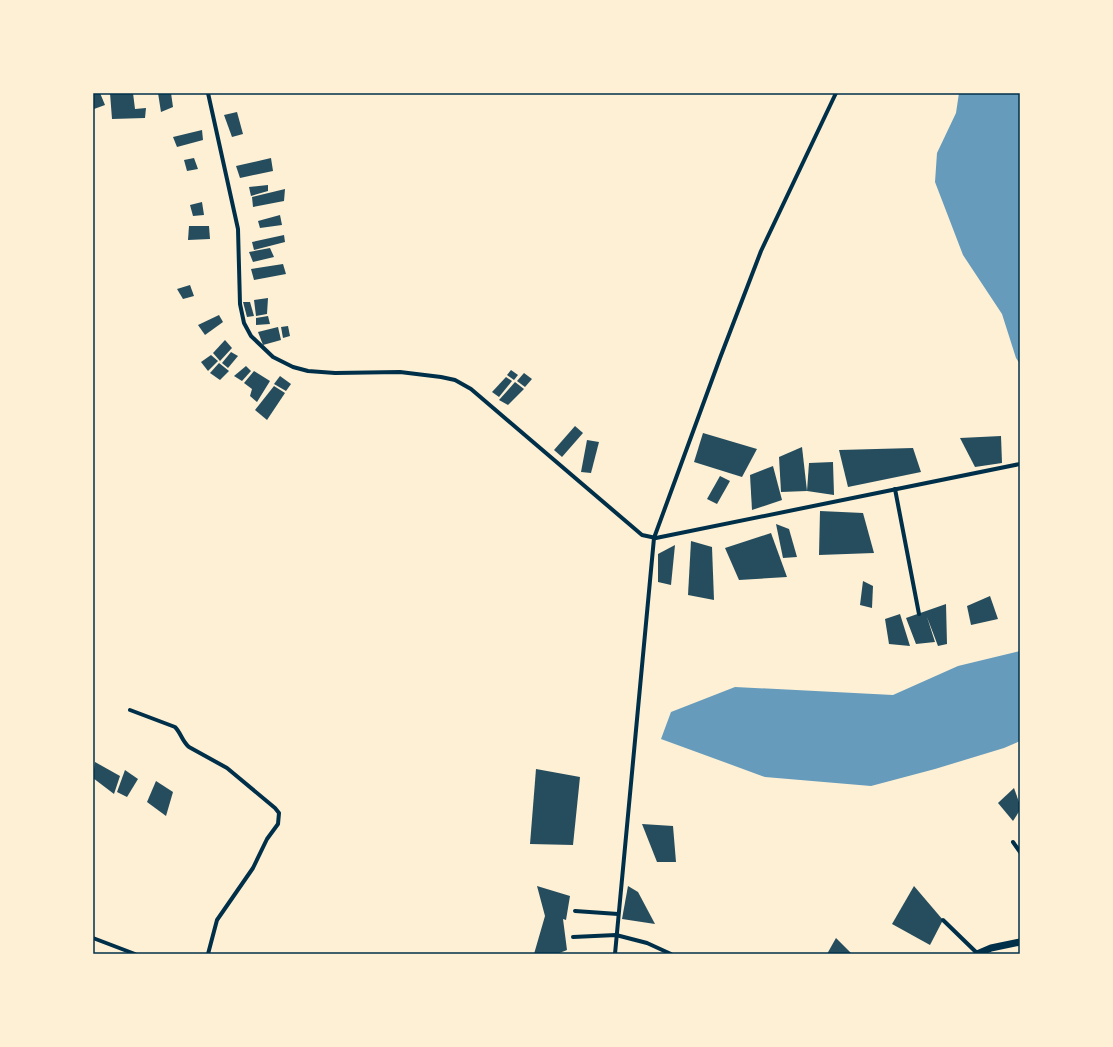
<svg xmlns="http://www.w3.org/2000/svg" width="1113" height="1047" font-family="'IBM Plex Sans',sans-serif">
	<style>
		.water { fill: #669bbc }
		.building { fill: #264d5e }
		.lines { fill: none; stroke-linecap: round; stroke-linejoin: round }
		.minor { stroke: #003049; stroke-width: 4 }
		.tertiary { stroke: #003049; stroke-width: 7 }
		.neatline { fill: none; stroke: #003049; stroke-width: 1.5 }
	</style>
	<rect width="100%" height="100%" fill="#fdf0d5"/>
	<g class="water">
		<polygon points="959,93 1020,93 1020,364 1016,358 1002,314 963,255 935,182 937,153 956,113"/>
		<polygon points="1020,651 1020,741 1004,748 935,769 871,786 765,777 661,739 671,712 735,687 893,695 958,666"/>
	</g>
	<g class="building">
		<polygon points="93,93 100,93 105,105 94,109"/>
		<polygon points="110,93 133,93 135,109 146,108 145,118 112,119"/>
		<polygon points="158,93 171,93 173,107 161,112"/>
		<polygon points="237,112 243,134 232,137 224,115"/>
		<polygon points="202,130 203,140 177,147 173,137"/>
		<polygon points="194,158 198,169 187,171 184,160"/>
		<polygon points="271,158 273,171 240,178 236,166"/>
		<polygon points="268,185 268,191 251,196 249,187"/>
		<polygon points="285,189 284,201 253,207 252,197"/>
		<polygon points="202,202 204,215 193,216 190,205"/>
		<polygon points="280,215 282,225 260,228 258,221"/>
		<polygon points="189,226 209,226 210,239 188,240"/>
		<polygon points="284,235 285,242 254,250 252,242"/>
		<polygon points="270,248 274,257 253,262 249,252"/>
		<polygon points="283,264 286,274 254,280 251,269"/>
		<polygon points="190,285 194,296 183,299 177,289"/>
		<polygon points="268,298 267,314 256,316 254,300"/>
		<polygon points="243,302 250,302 254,316 247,317"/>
		<polygon points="219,315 223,322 205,335 198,325"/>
		<polygon points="268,316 270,324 256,325 256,318"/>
		<polygon points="288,326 290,336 283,338 281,327"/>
		<polygon points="278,327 281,340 263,345 258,332"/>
		<polygon points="225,340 232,348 220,361 213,353"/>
		<polygon points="231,352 238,356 228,368 222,363"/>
		<polygon points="211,355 218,361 208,371 201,362"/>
		<polygon points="219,363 229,371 220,380 210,373"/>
		<polygon points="246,366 251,371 242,381 234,376"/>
		<polygon points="511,370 518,375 514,380 507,375"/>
		<polygon points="254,371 270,381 257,402 250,396 252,389 244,383"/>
		<polygon points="524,373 532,379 525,387 517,381"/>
		<polygon points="280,376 291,384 286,391 274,384"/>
		<polygon points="506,377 512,381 499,397 492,392"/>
		<polygon points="515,382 524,389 508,405 499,400"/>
		<polygon points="274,386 285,393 267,420 255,410"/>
		<polygon points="575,426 583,433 562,457 554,450"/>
		<polygon points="703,433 757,449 742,477 694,462"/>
		<polygon points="1001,436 1002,463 975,467 960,438"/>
		<polygon points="587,440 599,442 591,473 581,472"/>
		<polygon points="802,447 807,491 781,492 779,457"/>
		<polygon points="913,448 921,472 848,487 839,450"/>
		<polygon points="833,462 834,495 807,491 809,463"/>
		<polygon points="773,466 782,500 752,510 750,475"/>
		<polygon points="720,476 730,481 717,504 707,499"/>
		<polygon points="820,511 863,513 874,553 819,555"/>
		<polygon points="776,524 789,529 797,557 783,558"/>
		<polygon points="771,533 787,577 739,580 725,548"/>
		<polygon points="691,541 712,547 714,600 688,595"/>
		<polygon points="675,545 671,585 658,582 658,554"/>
		<polygon points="863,581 873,586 872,608 860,605"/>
		<polygon points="990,596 998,619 971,625 967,606"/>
		<polygon points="946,604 947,644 938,646 927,617 935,642 916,644 906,618"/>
		<polygon points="900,614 910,646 889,644 885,619"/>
		<polygon points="95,762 120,776 114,794 93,778"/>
		<polygon points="536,769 580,777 573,845 530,844"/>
		<polygon points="125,770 138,779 127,797 117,792"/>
		<polygon points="156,781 173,792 166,816 147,802"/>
		<polygon points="1014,788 1020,805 1020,810 1013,821 998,803"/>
		<polygon points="642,824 673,826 676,862 657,862"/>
		<polygon points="537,886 570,896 566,920 563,919 567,950 557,954 534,954 545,916"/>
		<polygon points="628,886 638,892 655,924 622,919"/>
		<polygon points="914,886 943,920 930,945 892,924"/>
		<polygon points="836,938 852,954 827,954"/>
	</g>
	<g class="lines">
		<g class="minor">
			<polyline points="208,93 238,229 240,304 244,323 251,336 273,357 293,367 308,371 335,373 400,372 441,377 455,380 471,389 642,535 656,538 1020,464"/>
			<polyline points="895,489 919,614"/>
			<path d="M130,710L175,727C181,733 182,741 189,747L227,768L275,808L279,813L278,824L267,839L253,868L217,920L208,954"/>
			<polyline points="1013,842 1020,852"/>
			<polyline points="575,911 618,914"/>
			<polyline points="943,920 978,954"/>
			<polyline points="573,937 616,935 647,943 671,954"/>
			<polyline points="93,938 135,954"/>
			<polyline points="615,954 654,538 720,358 761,251 836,93"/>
		</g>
		<polyline class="tertiary" points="977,954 991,948 1020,942"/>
	</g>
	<rect width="1113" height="1047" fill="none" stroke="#fdf0d5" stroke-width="188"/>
	<rect x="94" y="94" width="925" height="859" class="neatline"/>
</svg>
